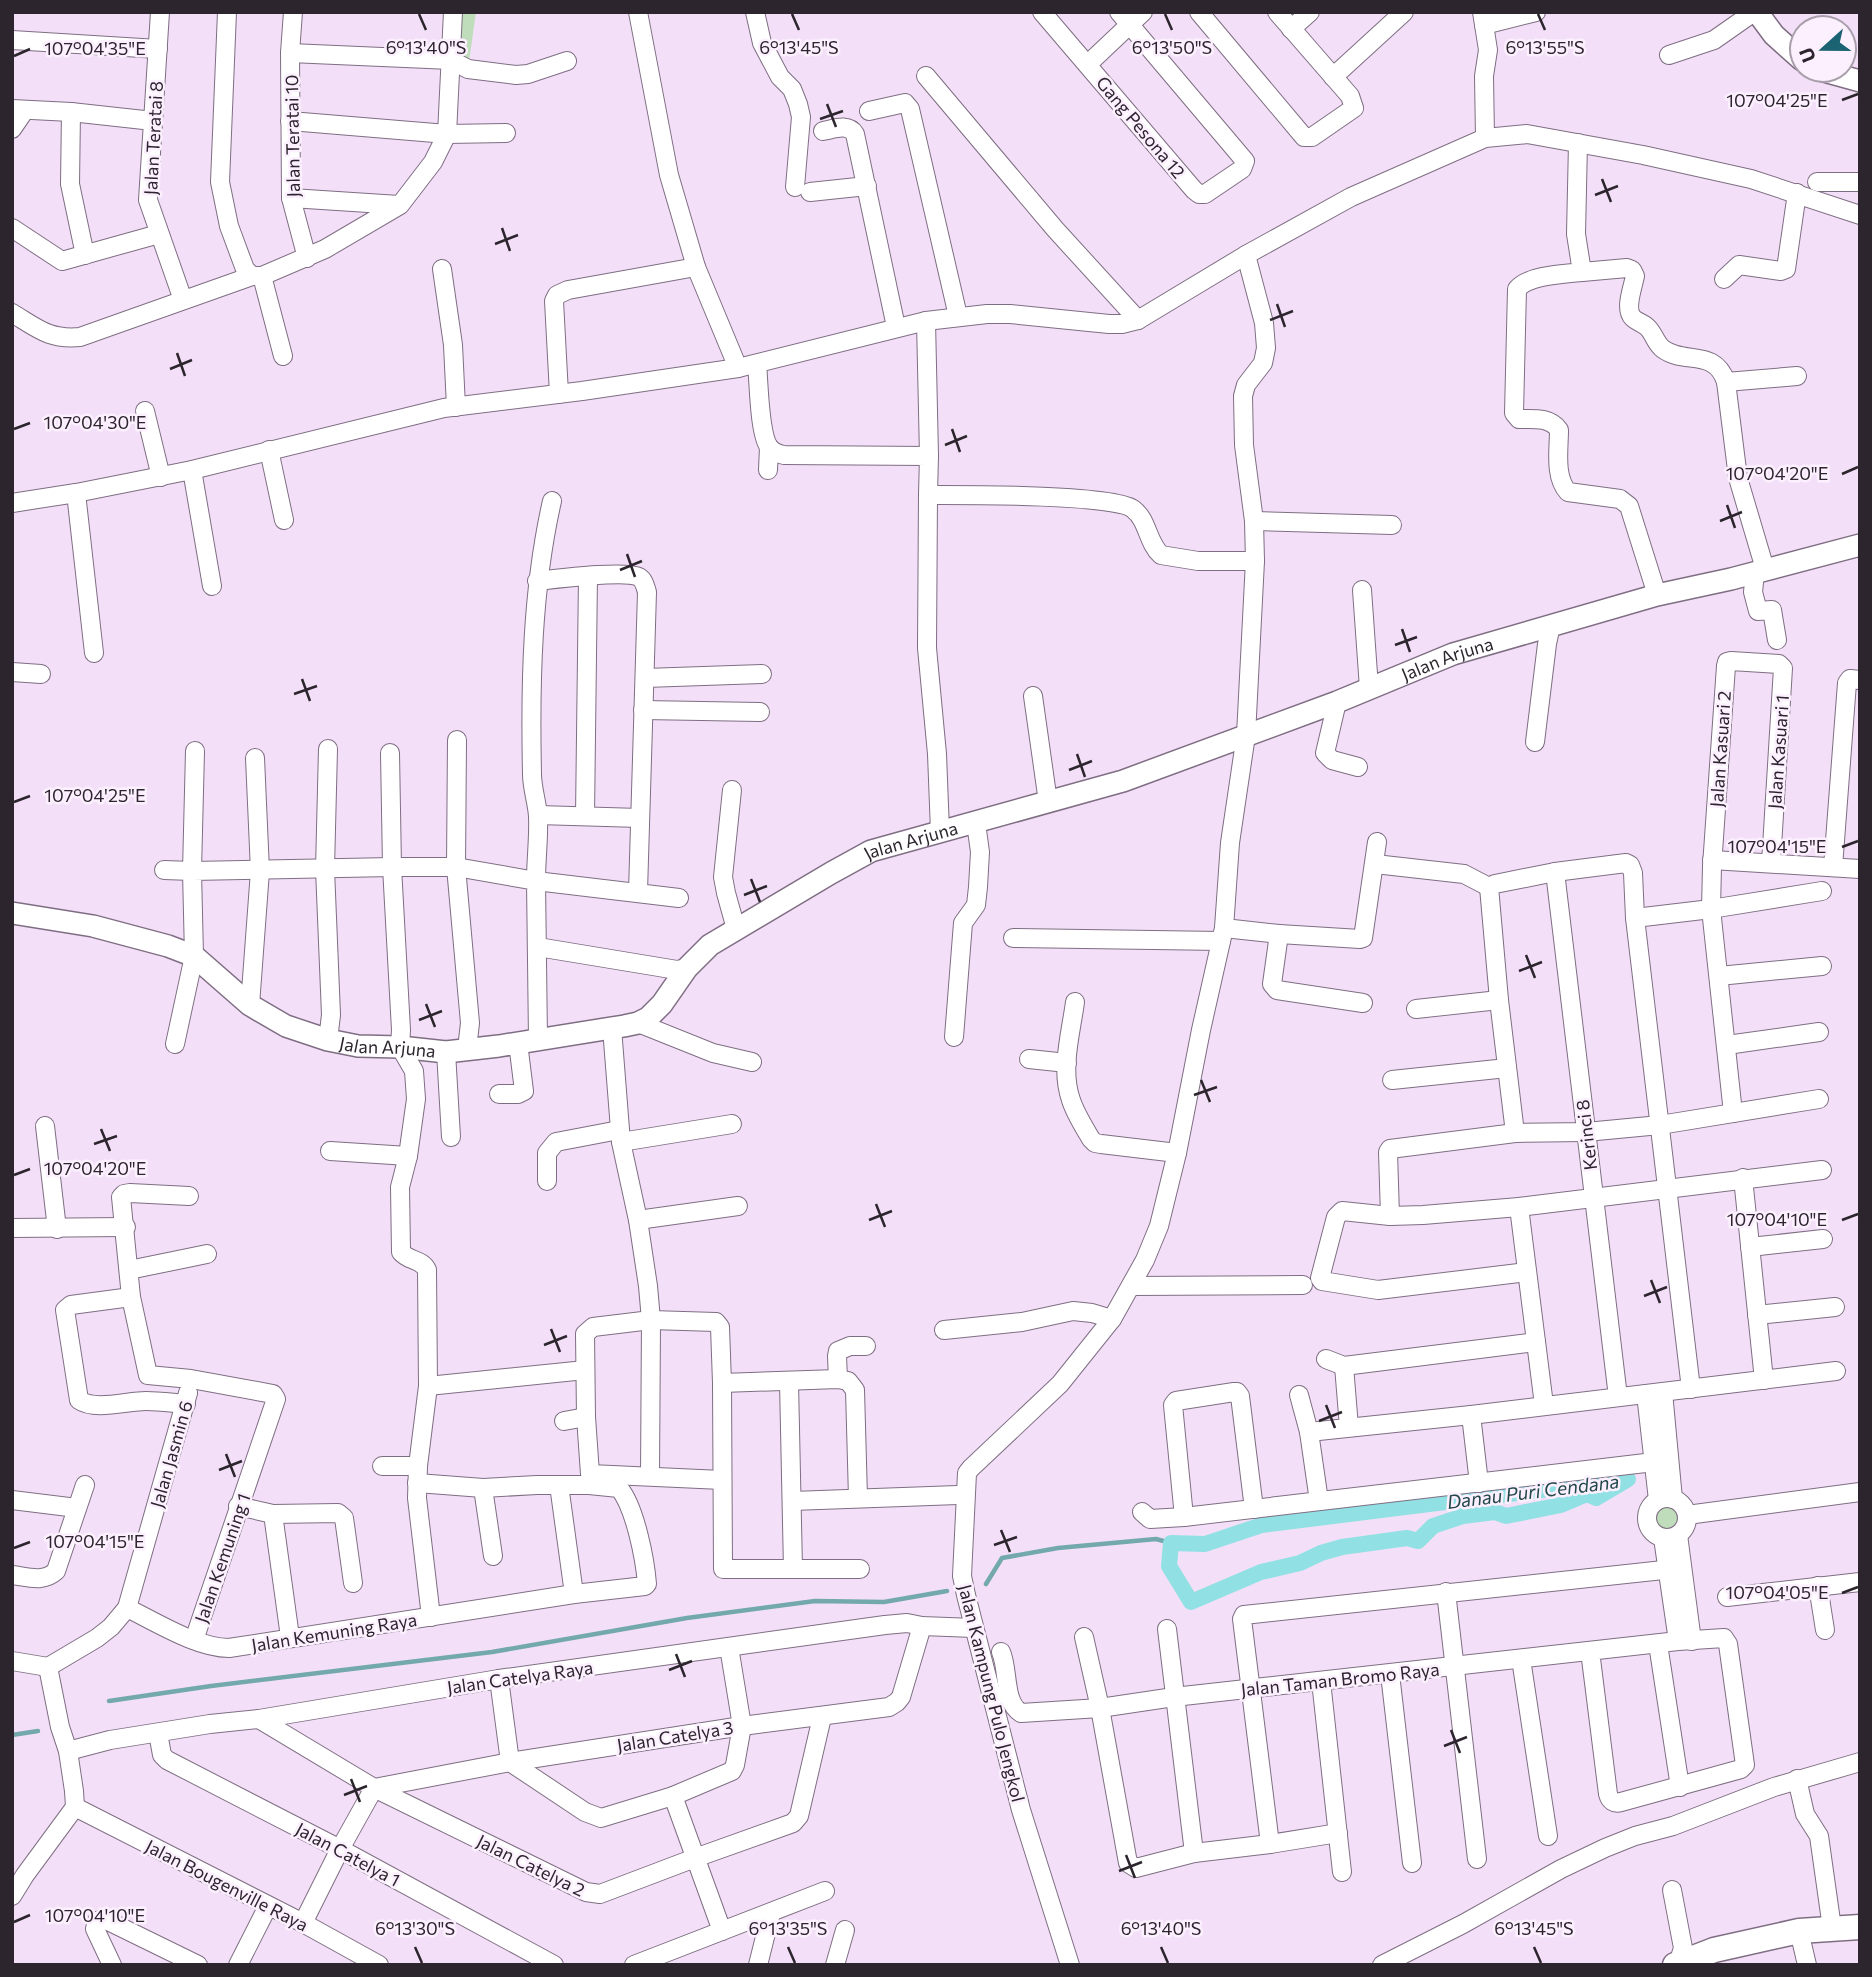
<svg xmlns="http://www.w3.org/2000/svg" width="1872" height="1977" font-family="Commissioner,sans-serif">
	<style>
		.green { fill: #c0ddbb }
		.lines { fill: none; stroke-linecap: round; stroke-linejoin: round }
		.stream { stroke: #73a8ac; stroke-width: 4.5 }
		.canal { stroke: #91e0e3; stroke-width: 16 }
		.minor-casing { stroke: #7f6e83; stroke-width: 20 }
		.tertiary-casing { stroke: #7f6e83; stroke-width: 24 }
		.secondary-casing { stroke: #7f6e83; stroke-width: 27 }
		.minor { stroke: #fff; stroke-width: 18 }
		.tertiary { stroke: #fff; stroke-width: 21 }
		.secondary { stroke: #fff; stroke-width: 24 }
		.ticks { fill: none; stroke: #2c252d; stroke-width: 2.5 }
		.labels { text-anchor: middle; dominant-baseline: central; stroke-width: 5; stroke-linejoin: round; paint-order: stroke }
		.street-label { font-size: 18px; fill: #2c252d; stroke: #fcf0ff }
		.water-label { font-size: 19px; font-style: italic; fill: #214748; stroke: #fcf0ff }
		.ticks-label { font-size: 18px; text-anchor: middle; fill: #2c252d; stroke: #fcf0ff; stroke-width: 5; stroke-linejoin: round; paint-order: stroke }
	</style>
	<rect width="100%" height="100%" fill="#f3e0f8"/>
	<g class="green">
		<polygon points="453,12 476,12 468,69 451,60"/>
		<path d="M1678,1501C1687,1509 1689,1521 1682,1531L1657,1536C1646,1527 1644,1515 1653,1504Z"/>
	</g>
	<g class="lines">
		<g class="stream">
			<polyline points="986,1584 1002,1558 1058,1548 1156,1539 1171,1543 1169,1566 1180,1584"/>
			<polyline points="109,1701 211,1686 492,1652 687,1618 815,1601 884,1602 947,1591"/>
			<polyline points="12,1735 38,1731"/>
		</g>
		<polygon class="canal" points="1628,1479 1596,1498 1587,1494 1561,1505 1506,1516 1495,1512 1463,1516 1433,1526 1418,1541 1407,1538 1342,1547 1321,1553 1300,1563 1261,1572 1191,1602 1169,1566 1171,1543 1205,1544 1262,1525"/>
		<g class="minor-casing">
			<g id="minor">
				<polyline points="160,12 148,200 183,300"/>
				<polyline points="227,12 220,182 229,226 242,261 245,269 252,276"/>
				<polyline points="293,12 290,53 291,198 307,258"/>
				<polyline points="638,12 669,175 696,267 738,368"/>
				<polyline points="755,12 762,43 780,77 792,89 798,104 801,117 795,187"/>
				<polyline points="1042,12 1194,190 1199,194 1205,194 1242,169 1245,161 1119,12"/>
				<polyline points="1199,12 1304,137 1312,137 1354,108 1350,96 1277,12"/>
				<polyline points="1482,12 1488,50 1484,76 1485,138"/>
				<polyline points="1484,25 1536,12"/>
				<polyline points="1291,29 1310,12"/>
				<polyline points="12,40 158,49"/>
				<polyline points="290,53 451,60 468,69 516,75 528,74 567,61"/>
				<polyline points="1669,55 1714,40 1754,12"/>
				<polyline points="1088,64 1143,12"/>
				<polyline points="926,76 1055,229 1138,320"/>
				<polyline points="1333,77 1404,12"/>
				<polyline points="12,109 71,112 153,121"/>
				<polyline points="869,111 905,103 910,109 958,316"/>
				<polyline points="71,112 70,184 85,255"/>
				<polyline points="290,121 447,134 506,133"/>
				<polyline points="12,129 25,110"/>
				<path d="M823,131C834,129 848,123 855,134L896,327"/>
				<path d="M1578,143L1576,234L1582,272C1564,274 1529,275 1517,289L1514,413L1519,419C1534,419 1550,417 1559,430C1559,449 1554,477 1568,492L1620,499L1629,506L1657,595"/>
				<polyline points="1817,182 1860,182"/>
				<polyline points="810,192 867,186"/>
				<polyline points="291,198 399,205"/>
				<polyline points="12,228 62,261 159,234"/>
				<polyline points="442,269 453,345 456,407"/>
				<path d="M1582,272L1627,268L1632,270L1635,276C1633,287 1624,309 1633,318C1637,322 1643,323 1647,327C1654,333 1655,343 1663,349C1685,365 1715,348 1726,382L1738,478L1765,569"/>
				<polyline points="262,276 283,356"/>
				<polyline points="1724,279 1739,265 1781,271 1786,269 1797,193"/>
				<path d="M12,313C37,328 49,340 80,337L252,276H262L325,249L400,205L433,162L447,134L453,12"/>
				<polyline points="926,321 929,456"/>
				<path d="M757,364C759,383 759,433 769,447C773,452 778,454 784,455L929,456L928,495C959,495 1116,494 1133,509C1148,520 1147,542 1161,555L1198,561H1255"/>
				<polyline points="1726,382 1797,376"/>
				<polyline points="559,394 554,301 557,295 568,290 696,267"/>
				<polyline points="145,411 161,477"/>
				<polyline points="269,450 284,520"/>
				<polyline points="192,470 212,586"/>
				<polyline points="768,470 769,447"/>
				<polyline points="76,493 94,653"/>
				<polyline points="928,495 927,648 937,754 940,831"/>
				<path d="M552,501C532,589 530,683 532,774C532,788 537,802 538,816C539,837 536,859 536,881L679,898"/>
				<polyline points="12,503 76,493 192,470 444,408 582,391 738,368 926,321 987,314 1010,314 1109,324 1122,324 1138,320 1246,255 1351,197 1485,138 1527,134 1643,155 1751,179 1860,215"/>
				<polyline points="1254,521 1392,525"/>
				<polyline points="1755,573 1753,592 1758,611 1772,610 1777,640"/>
				<path d="M537,581C556,579 625,570 639,577C644,580 645,586 647,592L638,892"/>
				<polyline points="1362,590 1369,688"/>
				<polyline points="12,672 41,674"/>
				<polyline points="645,678 762,674"/>
				<polyline points="1033,696 1048,802"/>
				<polyline points="1337,702 1325,753 1332,760 1358,767"/>
				<polyline points="643,710 760,712"/>
				<polyline points="457,740 456,867 470,1023 467,1049"/>
				<polyline points="1535,742 1547,644 1551,625"/>
				<polyline points="328,749 325,869 331,1015 328,1040"/>
				<path d="M390,753L392,867L401,1030L400,1047L414,1071L416,1099L408,1156L400,1187L401,1252C408,1261 422,1259 427,1270L428,1386L418,1466L417,1498L431,1617"/>
				<polyline points="732,790 723,877 726,893 736,929"/>
				<polyline points="538,815 640,818"/>
				<polyline points="585,816 588,576"/>
				<polyline points="1712,860 1860,869"/>
				<polyline points="1375,864 1464,874 1489,887"/>
				<polyline points="1833,867 1847,683 1850,679 1860,680"/>
				<polyline points="164,870 192,871 195,751"/>
				<polyline points="1555,872 1618,1397"/>
				<polyline points="1635,918 1711,909 1822,891"/>
				<polyline points="1224,928 1279,934 1272,984 1277,990 1363,1003"/>
				<polyline points="1279,934 1360,939 1363,938 1377,842"/>
				<polyline points="1013,938 1221,941"/>
				<polyline points="538,947 677,970 687,968"/>
				<polyline points="1719,976 1822,966"/>
				<path d="M1075,1002C1071,1033 1060,1069 1071,1100C1075,1113 1084,1127 1091,1139L1095,1143L1101,1144L1177,1153"/>
				<polyline points="250,1005 260,871 255,758"/>
				<polyline points="1416,1009 1499,1000"/>
				<polyline points="638,1023 713,1053 752,1062"/>
				<polyline points="612,1028 621,1142 638,1220 648,1286 651,1320 650,1476"/>
				<polyline points="954,1037 963,923 976,905 978,887 980,852 976,823"/>
				<polyline points="175,1044 194,956 192,871 392,867 456,867 536,881 538,1040"/>
				<polyline points="1727,1045 1819,1032"/>
				<polyline points="446,1052 451,1137"/>
				<polyline points="1029,1059 1067,1063"/>
				<polyline points="1392,1080 1507,1068"/>
				<polyline points="499,1094 518,1094 524,1091 518,1043"/>
				<polyline points="1733,1113 1711,909 1712,866 1726,666 1727,662 1731,661 1779,664 1783,668 1771,863"/>
				<polyline points="45,1126 57,1229"/>
				<polyline points="1515,1133 1499,1000 1489,887 1495,884 1555,872 1626,863 1630,865 1633,873 1635,918 1691,1389"/>
				<polyline points="621,1142 732,1124"/>
				<polyline points="330,1151 408,1156"/>
				<polyline points="1743,1178 1764,1380"/>
				<polyline points="547,1181 547,1153 556,1142 619,1130"/>
				<polyline points="189,1196 130,1193 124,1194 121,1197 131,1297 148,1375 191,1379 273,1394 276,1399 194,1640"/>
				<polyline points="1519,1207 1544,1405"/>
				<polyline points="1390,1216 1388,1152 1390,1149 1515,1133 1586,1132 1660,1125 1819,1099"/>
				<polyline points="638,1220 738,1206"/>
				<polyline points="12,1228 126,1227"/>
				<polyline points="1750,1247 1823,1239"/>
				<polyline points="129,1270 207,1254"/>
				<polyline points="1527,1272 1378,1290 1322,1281 1320,1278 1336,1217 1342,1211 1390,1216 1423,1215 1519,1207 1822,1170"/>
				<polyline points="1131,1286 1303,1285"/>
				<path d="M131,1297L71,1305L65,1310L79,1400C95,1411 127,1401 146,1401C159,1401 173,1403 186,1404"/>
				<polyline points="1757,1315 1835,1307"/>
				<polyline points="944,1330 1022,1322 1073,1311 1092,1313 1112,1319"/>
				<polyline points="1326,1359 1344,1366 1536,1342"/>
				<polyline points="1344,1366 1349,1427"/>
				<polyline points="838,1379 837,1356 838,1351 850,1346 866,1346"/>
				<polyline points="789,1382 793,1569"/>
				<polyline points="722,1383 723,1569 860,1569"/>
				<polyline points="428,1386 585,1370"/>
				<polyline points="1663,1392 1673,1499"/>
				<polyline points="1646,1394 1658,1500"/>
				<polyline points="1299,1395 1309,1432 1319,1501"/>
				<polyline points="1471,1415 1479,1483"/>
				<polyline points="564,1421 586,1417"/>
				<polyline points="1309,1432 1471,1415 1836,1371"/>
				<polyline points="382,1466 418,1466"/>
				<polyline points="722,1480 590,1474 586,1417 585,1334 593,1327 651,1320 716,1322 720,1327 722,1383 838,1379 848,1381 855,1390 858,1498"/>
				<polyline points="559,1485 574,1594"/>
				<polyline points="483,1488 493,1556"/>
				<circle cx="1667" cy="1518" r="20"/>
				<polyline points="12,1500 77,1508"/>
				<polyline points="792,1501 958,1495"/>
				<polyline points="238,1506 273,1514 338,1513 344,1518 353,1583"/>
				<polyline points="1142,1512 1150,1519 1184,1517 1654,1462"/>
				<polyline points="273,1514 290,1637"/>
				<polyline points="1687,1515 1860,1492"/>
				<polyline points="1184,1517 1173,1405 1176,1401 1234,1392 1237,1392 1240,1396 1254,1509"/>
				<polyline points="1678,1535 1692,1641"/>
				<polyline points="1663,1538 1678,1641"/>
				<path d="M12,1575C28,1577 43,1583 56,1571L85,1485"/>
				<polyline points="1818,1586 1825,1630"/>
				<polyline points="1446,1592 1477,1859"/>
				<polyline points="1727,1597 1860,1582"/>
				<polyline points="127,1608 188,1393"/>
				<polyline points="1167,1629 1194,1853"/>
				<polyline points="1084,1637 1100,1708 1128,1863 1136,1868 1194,1853 1270,1844 1338,1833"/>
				<polyline points="1658,1644 1680,1787"/>
				<path d="M1001,1652C1009,1670 1003,1702 1021,1713L1100,1708L1174,1697L1678,1641L1724,1638L1728,1644L1745,1765L1741,1769L1621,1802C1614,1804 1610,1801 1608,1794L1590,1651"/>
				<polyline points="1521,1659 1548,1836"/>
				<polyline points="12,1661 48,1667"/>
				<path d="M48,1667L97,1638L111,1627L127,1608C156,1622 197,1648 229,1648L574,1594L645,1586L647,1584C645,1559 635,1507 619,1488L589,1485H537L483,1488L417,1483"/>
				<polyline points="1390,1674 1412,1863"/>
				<polyline points="499,1679 510,1762 585,1812 601,1818 673,1796 732,1771 735,1765 742,1726 729,1647"/>
				<polyline points="1321,1681 1342,1872"/>
				<polyline points="259,1719 374,1788 586,1892 600,1894 695,1858 793,1823 799,1816 822,1717"/>
				<polyline points="158,1733 162,1755 167,1760 340,1849 554,1965"/>
				<polyline points="68,1751 110,1740 210,1724 259,1719 499,1679 885,1625 907,1623 922,1626 974,1628"/>
				<polyline points="1797,1779 1805,1814 1819,1836 1832,1928"/>
				<polyline points="673,1796 722,1931"/>
				<polyline points="75,1807 303,1923 379,1965"/>
				<polyline points="1270,1844 1242,1619 1244,1615 1682,1568"/>
				<polyline points="1672,1890 1683,1948 1678,1964"/>
				<polyline points="12,1896 25,1875 75,1807 74,1791 68,1751 60,1727 48,1667"/>
				<polyline points="303,1923 340,1849 374,1788 510,1762 742,1726 889,1707 897,1702 901,1697 922,1626"/>
				<polyline points="1799,1931 1807,1965"/>
				<polyline points="112,1965 95,1929 97,1921 104,1919 198,1965"/>
				<polyline points="238,1965 268,1906"/>
				<polyline points="634,1965 825,1891"/>
				<polyline points="758,1965 771,1913"/>
				<polyline points="835,1965 845,1930"/>
				<polyline points="1070,1965 1021,1810 966,1595 962,1576 967,1473 971,1468 1060,1384 1112,1319 1145,1260 1159,1226 1177,1153 1201,1030 1224,928 1230,843 1246,735 1255,561 1254,521 1244,445 1243,396 1246,385 1263,363 1266,348 1264,323 1246,255"/>
				<polyline points="1382,1965 1463,1924 1561,1869 1605,1848 1635,1836 1673,1826 1774,1787 1860,1762"/>
			</g>
		</g>
		<g class="tertiary-casing">
			<g id="tertiary">
				<polyline points="1757,12 1774,35 1802,60"/>
				<polyline points="1820,70 1860,81"/>
				<path id="s1" d="M12,913L93,926L168,946L194,956L250,1005L286,1026L328,1040L358,1046L400,1047L446,1052L499,1046L624,1026L638,1023L648,1018L662,1004L687,968L710,945L831,873L871,851L1123,781L1337,702L1453,654L1657,595L1731,579L1860,545"/>
			</g>
		</g>
		<g class="secondary-casing">
			<polyline id="secondary" points="1675,1965 1714,1950 1799,1931 1860,1927"/>
		</g>
		<use href="#minor" class="minor"/>
		<use href="#tertiary" class="tertiary"/>
		<use href="#secondary" class="secondary"/>
	</g>
	<path class="ticks" d="M419,14L426,30M792,14L799,30M1165,14L1172,30M1538,14L1545,30M14,56L30,49M1842,100L1858,94M827,104L836,127M820,119L843,111M1602,179L1611,202M1595,195L1618,186M502,228L510,251M495,244L518,235M1277,304L1285,327M1270,320L1293,311M177,353L185,376M170,369L192,360M14,429L30,423M952,429L960,452M945,445L967,436M1842,474L1858,467M1727,505L1735,528M1720,521L1742,512M627,554L635,577M620,570L642,561M1402,629L1410,652M1395,645L1417,637M302,679L310,701M294,694L317,686M1077,754L1085,777M1069,770L1092,761M14,802L30,796M1842,847L1858,841M751,879L760,902M744,895L767,886M1526,955L1535,978M1519,971L1542,962M426,1004L435,1027M419,1020L442,1011M1201,1080L1210,1102M1194,1095L1217,1087M101,1129L110,1151M94,1144L117,1136M14,1175L30,1169M876,1204L885,1227M869,1220L892,1211M1842,1220L1858,1214M1651,1280L1660,1303M1644,1296L1667,1287M551,1329L560,1352M544,1345L567,1336M1326,1405L1335,1428M1319,1421L1342,1412M226,1454L235,1477M219,1470L242,1461M1001,1530L1010,1552M994,1545L1017,1537M14,1548L30,1542M1842,1593L1858,1587M676,1654L685,1677M669,1670L692,1661M1451,1730L1460,1753M1444,1746L1467,1737M351,1779L360,1802M344,1795L367,1786M1126,1855L1135,1878M1119,1871L1142,1862M14,1922L30,1915M415,1947L422,1963M788,1947L795,1963M1161,1947L1168,1963M1534,1947L1541,1963"/>
	<g class="labels">
		<g class="street-label">
			<text transform="translate(1141 127) rotate(50)">Gang Pesona 12</text>
			<text transform="translate(292 136) rotate(-91)">Jalan Teratai 10</text>
			<text transform="translate(153 138) rotate(-87)">Jalan Teratai 8</text>
			<text stroke="none"><textPath href="#s1" startOffset="1563">Jalan Arjuna</textPath></text>
			<text transform="translate(1720 749) rotate(-86)">Jalan Kasuari 2</text>
			<text transform="translate(1778 752) rotate(-86)">Jalan Kasuari 1</text>
			<text stroke="none"><textPath href="#s1" startOffset="996">Jalan Arjuna</textPath></text>
			<text stroke="none"><textPath href="#s1" startOffset="408">Jalan Arjuna</textPath></text>
			<text transform="translate(1586 1135) rotate(-97)">Kerinci 8</text>
			<text transform="translate(171 1454) rotate(-74)">Jalan Jasmin 6</text>
			<text transform="translate(222 1558) rotate(-71)">Jalan Kemuning 1</text>
			<text transform="translate(334 1632) rotate(-9)">Jalan Kemuning Raya</text>
			<text transform="translate(520 1677) rotate(-8)">Jalan Catelya Raya</text>
			<text transform="translate(1340 1679) rotate(-6)">Jalan Taman Bromo Raya</text>
			<text transform="translate(992 1693) rotate(76)">Jalan Kampung Pulo Jengkol</text>
			<text transform="translate(675 1736) rotate(-9)">Jalan Catelya 3</text>
			<text transform="translate(348 1854) rotate(28)">Jalan Catelya 1</text>
			<text transform="translate(531 1865) rotate(26)">Jalan Catelya 2</text>
			<text transform="translate(227 1885) rotate(27)">Jalan Bougenville Raya</text>
		</g>
		<g class="water-label">
			<text transform="translate(1533 1491) rotate(-7)">Danau Puri Cendana</text>
		</g>
	</g>
	<g class="ticks-label">
		<text x="426" y="54">6°13'40"S</text>
		<text x="799" y="54">6°13'45"S</text>
		<text x="1172" y="54">6°13'50"S</text>
		<text x="1545" y="54">6°13'55"S</text>
		<text x="95" y="55">107°04'35"E</text>
		<text x="1777" y="107">107°04'25"E</text>
		<text x="95" y="429">107°04'30"E</text>
		<text x="1777" y="480">107°04'20"E</text>
		<text x="95" y="802">107°04'25"E</text>
		<text x="1777" y="853">107°04'15"E</text>
		<text x="95" y="1175">107°04'20"E</text>
		<text x="1777" y="1226">107°04'10"E</text>
		<text x="95" y="1548">107°04'15"E</text>
		<text x="1777" y="1599">107°04'05"E</text>
		<text x="95" y="1922">107°04'10"E</text>
		<text x="415" y="1935">6°13'30"S</text>
		<text x="788" y="1935">6°13'35"S</text>
		<text x="1161" y="1935">6°13'40"S</text>
		<text x="1534" y="1935">6°13'45"S</text>
	</g>
	<rect width="1872" height="1977" fill="none" stroke="#2c252d" stroke-width="28"/>
	<g transform="translate(1823 49) rotate(249)"><circle r="33" fill="#fcf0ff" stroke="#a99fab" stroke-width="2"/>
	<path d="M0-5L12 26L0 18L-12 26Z" fill="#1b6272"/>
	<text y="-10" font-size="19" font-weight="bold" text-anchor="middle" fill="#2c252d">U</text>
	</g>
</svg>
